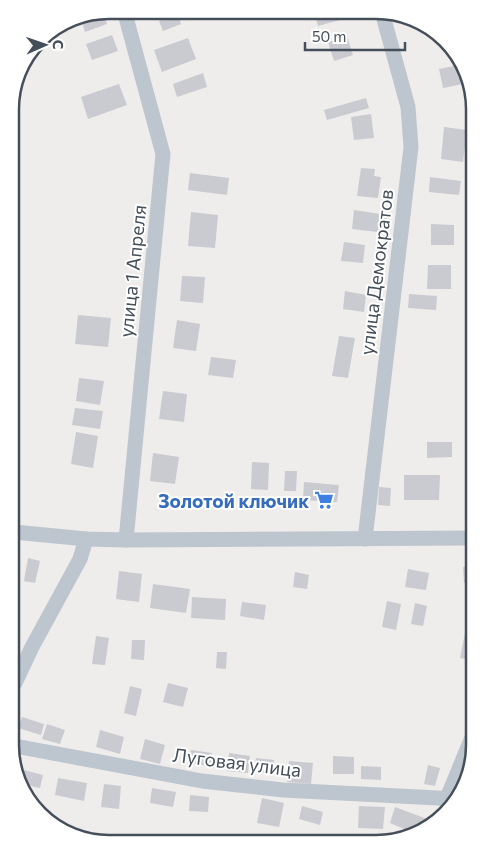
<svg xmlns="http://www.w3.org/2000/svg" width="485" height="854" font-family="Commissioner,sans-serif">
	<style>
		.building { fill: #c9cbd1 }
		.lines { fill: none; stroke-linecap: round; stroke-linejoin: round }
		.minor { stroke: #bdc6ce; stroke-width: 15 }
		.labels { text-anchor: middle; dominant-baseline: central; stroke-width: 4; stroke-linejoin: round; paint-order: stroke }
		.street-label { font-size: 19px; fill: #454f59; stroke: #fff }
		.shop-label { font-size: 19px; font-weight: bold; fill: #366cbe; stroke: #fff; text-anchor: end }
		.rim { fill: none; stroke: #454f59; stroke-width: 2.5 }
	</style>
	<rect width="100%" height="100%" fill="#efecec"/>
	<g class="building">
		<polygon points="102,11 107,24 85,32 80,16"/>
		<polygon points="314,11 345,12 347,18 318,26"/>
		<polygon points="178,14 181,24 163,31 159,21"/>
		<polygon points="112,35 118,51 92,60 86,44"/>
		<polygon points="347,36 353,55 334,61 328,42"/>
		<polygon points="188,38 196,59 162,72 154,50"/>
		<polygon points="459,65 463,84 443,88 439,69"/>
		<polygon points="203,73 207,87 177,97 173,84"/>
		<polygon points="119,84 127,105 88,119 81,97"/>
		<polygon points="366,98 369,108 327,120 324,110"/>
		<polygon points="371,114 374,138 354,140 351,117"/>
		<polygon points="444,127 467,130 463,162 441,159"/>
		<polygon points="361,168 375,169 374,176 381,177 378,198 357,196"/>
		<polygon points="190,173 229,178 227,195 188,190"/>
		<polygon points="430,177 461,181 459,195 429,192"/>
		<polygon points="354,210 387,215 385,233 352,229"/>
		<polygon points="469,210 471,210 471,228 467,227"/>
		<polygon points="191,212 218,215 215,248 188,246"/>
		<polygon points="431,224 454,225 454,245 431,245"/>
		<polygon points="344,242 365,245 363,263 341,261"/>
		<polygon points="428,265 451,265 451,289 427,289"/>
		<polygon points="182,276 205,277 203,303 180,301"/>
		<polygon points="345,291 366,295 364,312 343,309"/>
		<polygon points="409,294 437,296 436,310 408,308"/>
		<polygon points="78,315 111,318 108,347 75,344"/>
		<polygon points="177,320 200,324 196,351 173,348"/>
		<polygon points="339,336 355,338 348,378 332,376"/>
		<polygon points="211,357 236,360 233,378 208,375"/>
		<polygon points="79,378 104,381 100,405 76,401"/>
		<polygon points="163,391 187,394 184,422 159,419"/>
		<polygon points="75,408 103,411 100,429 72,425"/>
		<polygon points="76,432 98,436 93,468 71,464"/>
		<polygon points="427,442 452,442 452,457 427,458"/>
		<polygon points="153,453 179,457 175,484 150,481"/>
		<polygon points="252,462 269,463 268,490 251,489"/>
		<polygon points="285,471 297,471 296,491 284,491"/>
		<polygon points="469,473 473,473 473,500 468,500"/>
		<polygon points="404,475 440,475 439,500 404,500"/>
		<polygon points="304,482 339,485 337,502 303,500"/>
		<polygon points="379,487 391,488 390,506 378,505"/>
		<polygon points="28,558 40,561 35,583 24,581"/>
		<polygon points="473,566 473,582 464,583 463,567"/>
		<polygon points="408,569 429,573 426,590 405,587"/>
		<polygon points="119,571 142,574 139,602 116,599"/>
		<polygon points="295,572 309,575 307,589 293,587"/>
		<polygon points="14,581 19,582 15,597 14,597"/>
		<polygon points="153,584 190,589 186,613 150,608"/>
		<polygon points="192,597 226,599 225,620 191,618"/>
		<polygon points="387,601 401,604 396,630 382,627"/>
		<polygon points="242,602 266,605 264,620 240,616"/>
		<polygon points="415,603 427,606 423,626 411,624"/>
		<polygon points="466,628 474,629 474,661 460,658"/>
		<polygon points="96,636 109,638 105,665 92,664"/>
		<polygon points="132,640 145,640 144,660 131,659"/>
		<polygon points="217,652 227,652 226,669 216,668"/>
		<polygon points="168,683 188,688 183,707 163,702"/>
		<polygon points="130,686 142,689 136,716 124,713"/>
		<polygon points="22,717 44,724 41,735 18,728"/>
		<polygon points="47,724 65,730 60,744 42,739"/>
		<polygon points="100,730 124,737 120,754 96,747"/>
		<polygon points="145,739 165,745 160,764 140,759"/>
		<polygon points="191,750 212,753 210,766 189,763"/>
		<polygon points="229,753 250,756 248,773 227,771"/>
		<polygon points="333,756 354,757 354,774 333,774"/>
		<polygon points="256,758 274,760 273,774 254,772"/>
		<polygon points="289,761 313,763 311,784 287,782"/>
		<polygon points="428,765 440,768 435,786 424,784"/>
		<polygon points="361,766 381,767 381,780 361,779"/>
		<polygon points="24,770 43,775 40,788 21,784"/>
		<polygon points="58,778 87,783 84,801 55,795"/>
		<polygon points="104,784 121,786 119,809 101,807"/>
		<polygon points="152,788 176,792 173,807 150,803"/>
		<polygon points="190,795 209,797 208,812 189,811"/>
		<polygon points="262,798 284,803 279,827 257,823"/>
		<polygon points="302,806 323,812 320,825 299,819"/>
		<polygon points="359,806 385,807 383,829 358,828"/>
		<polygon points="395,807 427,819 425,827 416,834 390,823"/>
	</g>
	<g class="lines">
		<g class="minor">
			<polyline points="124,10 163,154 126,540"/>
			<polyline points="14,532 86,539 126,540 473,538"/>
			<polyline points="365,539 411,147 408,107 382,12"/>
			<polyline points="15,683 32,647 80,559 86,539"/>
			<polyline points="15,746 202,781 283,790 457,799"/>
			<polyline points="447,798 475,730"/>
		</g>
	</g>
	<defs>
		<g id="supermarket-bare" transform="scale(1.5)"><path d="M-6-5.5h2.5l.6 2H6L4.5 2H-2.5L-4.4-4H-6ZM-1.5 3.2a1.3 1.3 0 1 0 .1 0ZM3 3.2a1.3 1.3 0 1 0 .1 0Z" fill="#3f7fe0" stroke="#fff" stroke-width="2.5" paint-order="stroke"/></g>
	</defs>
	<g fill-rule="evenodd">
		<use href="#supermarket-bare" x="324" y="500"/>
	</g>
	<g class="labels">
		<g class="street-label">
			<text transform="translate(132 271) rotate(-84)">улица 1 Апреля</text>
			<text transform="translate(376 272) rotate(-83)">улица Демократов</text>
			<text transform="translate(237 762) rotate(7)">Луговая улица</text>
		</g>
		<g class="shop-label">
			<text x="309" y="500">Золотой ключик</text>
		</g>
	</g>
	<path d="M0 0H485V854H0ZM109 19H376A90 90 0 0 1 466 109V745A90 90 0 0 1 376 835H109A90 90 0 0 1 19 745V109A90 90 0 0 1 109 19Z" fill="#fff" fill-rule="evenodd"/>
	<path class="rim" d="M109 19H376A90 90 0 0 1 466 109V745A90 90 0 0 1 376 835H109A90 90 0 0 1 19 745V109A90 90 0 0 1 109 19Z"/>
	<g transform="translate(45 45) rotate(88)" stroke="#ffffff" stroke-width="4" paint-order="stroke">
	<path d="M0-4L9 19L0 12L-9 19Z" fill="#454f59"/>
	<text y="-8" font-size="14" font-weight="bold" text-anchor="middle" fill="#454f59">С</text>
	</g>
	<path d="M305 42v8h100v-8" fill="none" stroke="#454f59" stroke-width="2.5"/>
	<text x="312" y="42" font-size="15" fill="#454f59" stroke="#ffffff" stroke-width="4" paint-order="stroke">50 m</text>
</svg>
